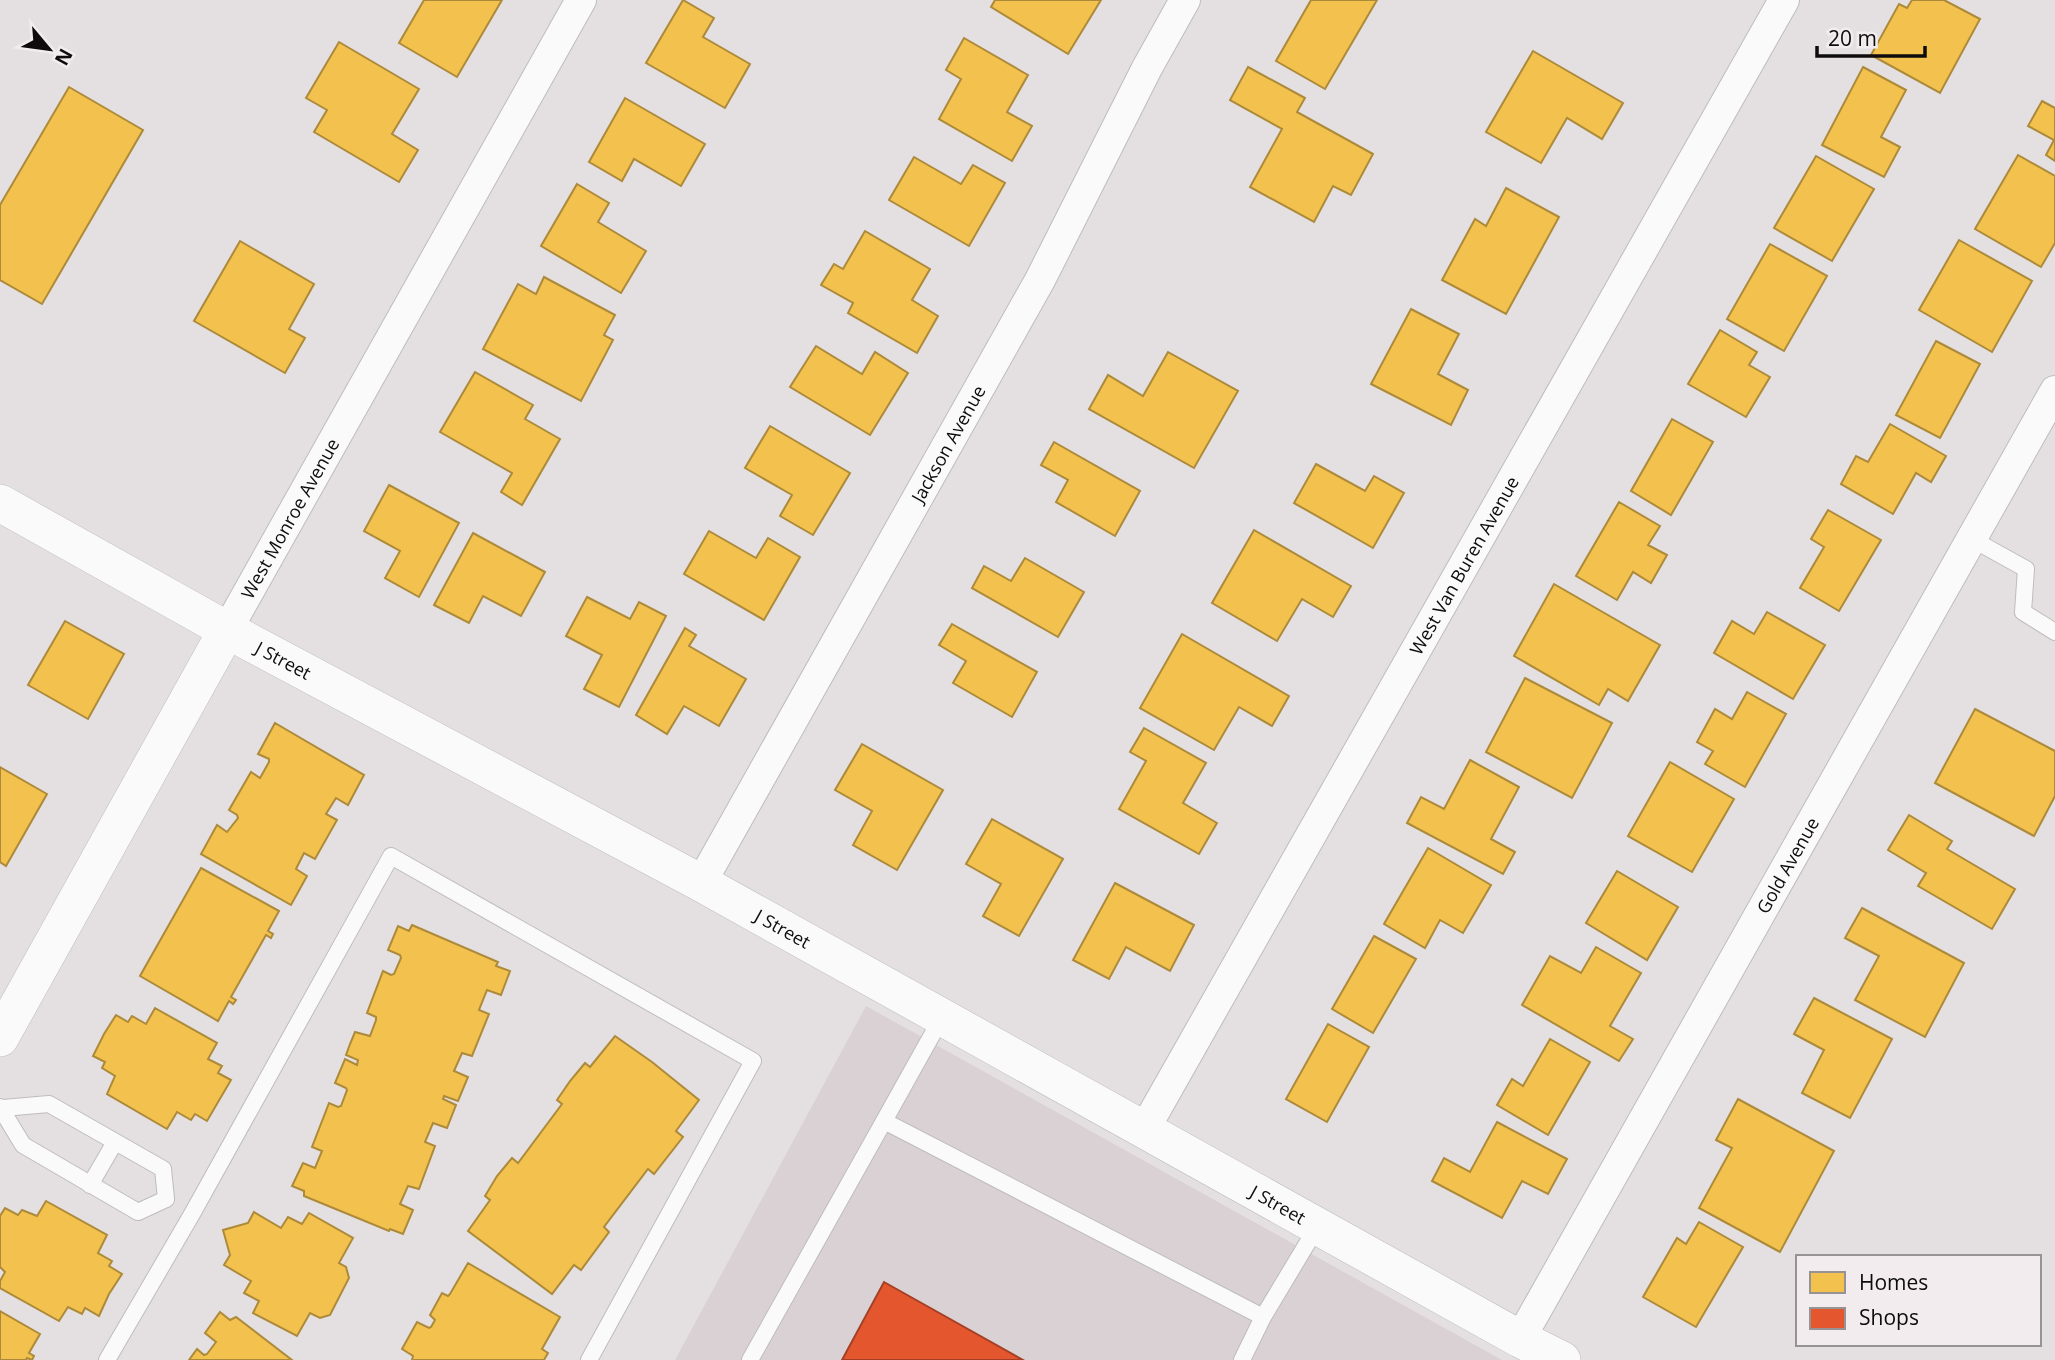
<svg xmlns="http://www.w3.org/2000/svg" width="2055" height="1360" font-family="'Open Sans',sans-serif">
	<style>
		.built { fill: #dad1d5 }
		.homes { fill: #f2c14e; stroke: #ad8a3a; stroke-width: 2 }
		.shops { fill: #e4572e; stroke: #a44024; stroke-width: 2 }
		.lines { fill: none; stroke-linecap: round; stroke-linejoin: round }
		.service-casing { stroke: #bfbcbd; stroke-width: 18 }
		.minor-casing { stroke: #bfbcbd; stroke-width: 32 }
		.tertiary-casing { stroke: #bfbcbd; stroke-width: 38 }
		.service { stroke: #fbfafb; stroke-width: 16 }
		.minor { stroke: #fbfafb; stroke-width: 30 }
		.tertiary { stroke: #fbfafb; stroke-width: 37 }
		.labels { text-anchor: middle; dominant-baseline: central; stroke-width: 7; stroke-linejoin: round; paint-order: stroke }
		.street-label { font-size: 18px; fill: #0d0b0c; stroke: #f3ecef }
	</style>
	<rect width="100%" height="100%" fill="#e4e0e2"/>
	<polygon class="built" points="866,1006 1502,1360 675,1360"/>
	<g class="homes">
		<polygon points="424,0 502,0 457,77 399,43"/>
		<polygon points="683,0 714,18 703,37 750,64 725,108 646,63"/>
		<polygon points="995,0 1101,0 1068,54 991,7"/>
		<polygon points="1311,0 1377,0 1325,89 1276,61"/>
		<polygon points="1912,0 1944,0 1980,19 1940,93 1871,55 1899,4 1907,8"/>
		<polygon points="964,38 1028,75 1007,112 1032,126 1012,161 939,119 961,79 946,70"/>
		<polygon points="339,42 419,89 392,134 418,150 399,182 314,132 327,110 306,98"/>
		<polygon points="1533,51 1623,103 1602,139 1567,118 1541,163 1486,132"/>
		<polygon points="1248,67 1305,98 1297,112 1373,154 1351,195 1333,186 1314,222 1250,187 1282,129 1230,100"/>
		<polygon points="1863,67 1906,90 1881,137 1900,147 1884,177 1822,145"/>
		<polygon points="69,87 143,130 42,304 0,280 0,205"/>
		<polygon points="625,98 705,144 681,186 634,159 622,181 589,162"/>
		<polygon points="2042,101 2055,108 2055,161 2046,155 2054,140 2028,126"/>
		<polygon points="2018,155 2055,176 2055,243 2041,267 1975,229"/>
		<polygon points="1816,156 1874,189 1832,261 1774,228"/>
		<polygon points="914,157 961,184 973,165 1005,183 969,246 889,200"/>
		<polygon points="577,184 609,203 598,222 646,251 621,293 541,246"/>
		<polygon points="1506,188 1559,217 1506,314 1442,280 1475,219 1486,226"/>
		<polygon points="865,231 930,269 912,300 938,316 917,353 848,313 853,303 821,285 834,264 843,269"/>
		<polygon points="1959,240 2032,281 1992,352 1919,310"/>
		<polygon points="240,241 314,284 289,329 305,338 285,373 194,321"/>
		<polygon points="1770,244 1827,276 1784,351 1727,319"/>
		<polygon points="544,277 615,315 604,335 613,340 581,401 483,349 518,284 536,294"/>
		<polygon points="1411,309 1459,334 1438,374 1468,390 1451,425 1371,384"/>
		<polygon points="1720,330 1757,352 1749,365 1770,377 1746,417 1688,384"/>
		<polygon points="1936,341 1980,364 1940,438 1896,415"/>
		<polygon points="816,346 862,374 875,352 908,373 870,435 790,387"/>
		<polygon points="1168,352 1238,391 1194,468 1089,409 1108,375 1143,396"/>
		<polygon points="475,372 533,405 525,419 560,439 522,505 501,492 512,473 440,432"/>
		<polygon points="1672,419 1713,442 1671,515 1631,491"/>
		<polygon points="1890,424 1946,456 1931,482 1916,473 1893,514 1841,484 1856,456 1868,462"/>
		<polygon points="770,426 850,473 813,535 780,516 792,495 745,468"/>
		<polygon points="1054,442 1140,491 1115,536 1056,502 1068,480 1041,465"/>
		<polygon points="1316,464 1365,491 1374,476 1404,493 1373,548 1294,503"/>
		<polygon points="389,485 459,523 419,597 385,578 400,551 364,531"/>
		<polygon points="1619,502 1660,526 1648,545 1667,555 1651,583 1633,572 1617,600 1576,576"/>
		<polygon points="1828,510 1881,540 1839,611 1800,588 1824,547 1811,539"/>
		<polygon points="1254,530 1351,586 1333,617 1302,599 1277,641 1212,603"/>
		<polygon points="709,531 756,558 768,538 800,557 764,620 684,574"/>
		<polygon points="473,533 545,572 521,616 483,596 469,623 434,605"/>
		<polygon points="1025,558 1084,592 1058,637 972,588 984,566 1011,581"/>
		<polygon points="1554,584 1660,645 1628,701 1608,689 1599,705 1514,656"/>
		<polygon points="587,597 630,619 639,602 666,616 619,707 584,689 602,655 566,636"/>
		<polygon points="1767,612 1825,645 1793,699 1714,653 1732,621 1754,634"/>
		<polygon points="65,621 124,654 88,719 28,685"/>
		<polygon points="952,624 1037,672 1012,717 953,683 966,661 939,645"/>
		<polygon points="685,628 696,635 689,646 746,679 719,726 684,706 667,734 636,715"/>
		<polygon points="1182,634 1289,696 1272,726 1239,707 1214,750 1140,708"/>
		<polygon points="1525,678 1612,723 1572,798 1486,752"/>
		<polygon points="1747,692 1786,714 1745,787 1705,764 1713,751 1697,742 1715,709 1732,719"/>
		<polygon points="1975,709 2055,751 2055,796 2034,836 1935,783"/>
		<polygon points="275,723 364,775 348,805 336,798 326,814 337,820 315,859 304,853 296,869 307,876 291,905 201,854 217,825 227,832 238,818 237,815 229,810 251,772 260,778 269,762 269,759 258,754"/>
		<polygon points="1144,728 1206,763 1183,803 1217,823 1199,854 1119,809 1146,761 1130,752"/>
		<polygon points="862,744 943,790 897,870 853,845 872,811 835,790"/>
		<polygon points="1470,760 1519,787 1491,839 1515,852 1503,874 1407,823 1421,797 1444,809"/>
		<polygon points="1670,762 1734,799 1692,872 1628,836"/>
		<polygon points="0,767 47,794 6,866 0,862"/>
		<polygon points="1909,815 1952,841 1947,849 2015,889 1992,929 1918,886 1926,873 1888,850"/>
		<polygon points="992,819 1063,859 1019,936 983,916 1001,884 966,864"/>
		<polygon points="1428,848 1491,885 1463,933 1440,920 1425,948 1384,924"/>
		<polygon points="201,868 279,911 268,931 273,934 271,938 266,935 231,997 236,1000 233,1004 229,1001 218,1021 140,976"/>
		<polygon points="1617,871 1678,907 1647,960 1586,923"/>
		<polygon points="1115,883 1194,925 1170,971 1126,947 1109,979 1073,960"/>
		<polygon points="1862,908 1964,963 1925,1037 1855,1000 1879,956 1845,938"/>
		<polygon points="412,925 498,962 496,966 510,971 501,995 487,990 479,1010 489,1014 472,1056 462,1053 454,1071 468,1077 458,1101 444,1096 443,1099 456,1105 447,1128 433,1123 425,1142 435,1146 419,1189 408,1186 400,1204 413,1210 403,1234 390,1229 389,1231 304,1196 304,1191 292,1186 303,1163 315,1168 322,1151 312,1147 329,1103 338,1107 341,1106 347,1090 346,1088 335,1083 345,1059 357,1065 358,1060 346,1055 350,1044 355,1032 370,1036 376,1020 376,1017 367,1013 383,971 391,975 394,974 401,958 400,955 388,950 398,926 409,931"/>
		<polygon points="1374,936 1416,959 1373,1033 1332,1009"/>
		<polygon points="1596,947 1641,973 1610,1026 1633,1039 1619,1061 1522,1005 1550,956 1581,973"/>
		<polygon points="1814,998 1892,1039 1850,1118 1802,1093 1824,1050 1794,1034"/>
		<polygon points="155,1008 217,1043 208,1059 222,1066 218,1073 231,1080 207,1121 195,1114 191,1120 177,1112 167,1129 107,1094 115,1076 102,1068 105,1062 93,1056 104,1034 116,1015 128,1022 132,1016 146,1024"/>
		<polygon points="1328,1024 1369,1047 1327,1122 1286,1099"/>
		<polygon points="615,1036 652,1062 699,1100 676,1131 683,1137 654,1174 648,1169 604,1227 609,1232 581,1270 574,1265 552,1294 468,1231 490,1200 485,1196 497,1176 512,1158 518,1163 562,1104 557,1100 570,1081 585,1063 590,1067"/>
		<polygon points="1550,1039 1590,1062 1548,1135 1497,1105 1512,1079 1523,1086"/>
		<polygon points="1738,1099 1834,1151 1780,1252 1699,1208 1732,1148 1716,1140"/>
		<polygon points="1497,1122 1567,1159 1548,1194 1522,1181 1502,1218 1432,1181 1444,1158 1470,1172"/>
		<polygon points="46,1201 107,1235 98,1253 112,1261 109,1266 122,1274 109,1294 99,1316 85,1308 82,1314 68,1307 59,1321 0,1288 0,1281 5,1272 0,1267 0,1216 5,1208 18,1215 22,1210 37,1216"/>
		<polygon points="254,1212 281,1228 288,1217 302,1224 309,1213 353,1238 339,1263 346,1267 349,1278 330,1315 320,1318 310,1313 297,1336 253,1313 259,1301 244,1293 251,1281 224,1265 230,1255 223,1230 248,1223"/>
		<polygon points="1699,1222 1743,1247 1696,1327 1643,1297 1677,1238 1686,1244"/>
		<polygon points="468,1263 560,1317 542,1349 548,1353 544,1360 412,1360 413,1356 402,1349 417,1322 429,1328 431,1327 435,1320 430,1315 442,1293 448,1296 450,1294"/>
		<polygon points="0,1311 40,1334 29,1353 34,1356 32,1360 27,1358 26,1360 0,1360"/>
		<polygon points="220,1312 230,1320 236,1317 292,1360 189,1360 197,1349 204,1355 207,1354 216,1342 205,1333"/>
	</g>
	<polygon class="shops" points="884,1282 1023,1360 842,1360"/>
	<g class="lines">
		<g class="service-casing">
			<g id="service">
				<polyline points="1972,539 2026,569 2023,612 2055,632"/>
				<polyline points="0,1107 23,1145 138,1212 166,1199"/>
				<polyline points="3,1108 49,1104 163,1169 166,1199"/>
				<polyline points="884,1121 942,1017"/>
				<polyline points="90,1185 115,1142"/>
				<polyline points="107,1360 192,1214 391,856 753,1061 589,1360"/>
				<polyline points="750,1360 884,1121 1263,1317"/>
				<polyline points="1242,1360 1263,1317 1317,1227"/>
			</g>
		</g>
		<g class="minor-casing">
			<g id="minor">
				<path id="s1" d="M227,630L581,0"/>
				<path id="s2" d="M701,883L1040,280L1147,68L1185,0"/>
				<path id="s3" d="M1144,1130L1784,0"/>
				<path id="s4" d="M1520,1339L2055,391"/>
			</g>
		</g>
		<g class="tertiary-casing">
			<g id="tertiary">
				<path id="s5" d="M0,503L227,630L701,883L1520,1339L1562,1360"/>
				<polyline points="0,1038 227,630"/>
			</g>
		</g>
		<use href="#service" class="service"/>
		<use href="#minor" class="minor"/>
		<use href="#tertiary" class="tertiary"/>
	</g>
	<g class="labels">
		<g class="street-label">
			<text stroke="none"><textPath href="#s2" startOffset="504">Jackson Avenue</textPath></text>
			<text stroke="none"><textPath href="#s1" startOffset="128">West Monroe Avenue</textPath></text>
			<text stroke="none"><textPath href="#s3" startOffset="649">West Van Buren Avenue</textPath></text>
			<text stroke="none"><textPath href="#s5" startOffset="324">J Street</textPath></text>
			<text stroke="none"><textPath href="#s4" startOffset="544">Gold Avenue</textPath></text>
			<text stroke="none"><textPath href="#s5" startOffset="891">J Street</textPath></text>
			<text stroke="none"><textPath href="#s5" startOffset="1458">J Street</textPath></text>
		</g>
	</g>
	<rect x="1796" y="1255" width="245" height="91" fill="#f3ecef" stroke="#979294" stroke-width="2"/>
	<rect x="1810" y="1272" width="35" height="21" fill="#f2c14e" stroke="#979294" stroke-width="2"/>
	<text x="1859" y="1290" font-size="21" fill="#0d0b0c">Homes</text>
	<rect x="1810" y="1308" width="35" height="21" fill="#e4572e" stroke="#979294" stroke-width="2"/>
	<text x="1859" y="1325" font-size="21" fill="#0d0b0c">Shops</text>
	<g transform="translate(49 49) rotate(119)" stroke="#f3ecef" stroke-width="5" paint-order="stroke">
	<path d="M0-5L12 26L0 18L-12 26Z" fill="#0d0b0c"/>
	<text y="-10" font-size="19" font-weight="bold" text-anchor="middle" fill="#0d0b0c">N</text>
	</g>
	<path d="M1817 46v10h108v-10" fill="none" stroke="#0d0b0c" stroke-width="3.5"/>
	<text x="1828" y="46" font-size="21" fill="#0d0b0c" stroke="#f3ecef" stroke-width="5" paint-order="stroke">20 m</text>
</svg>
